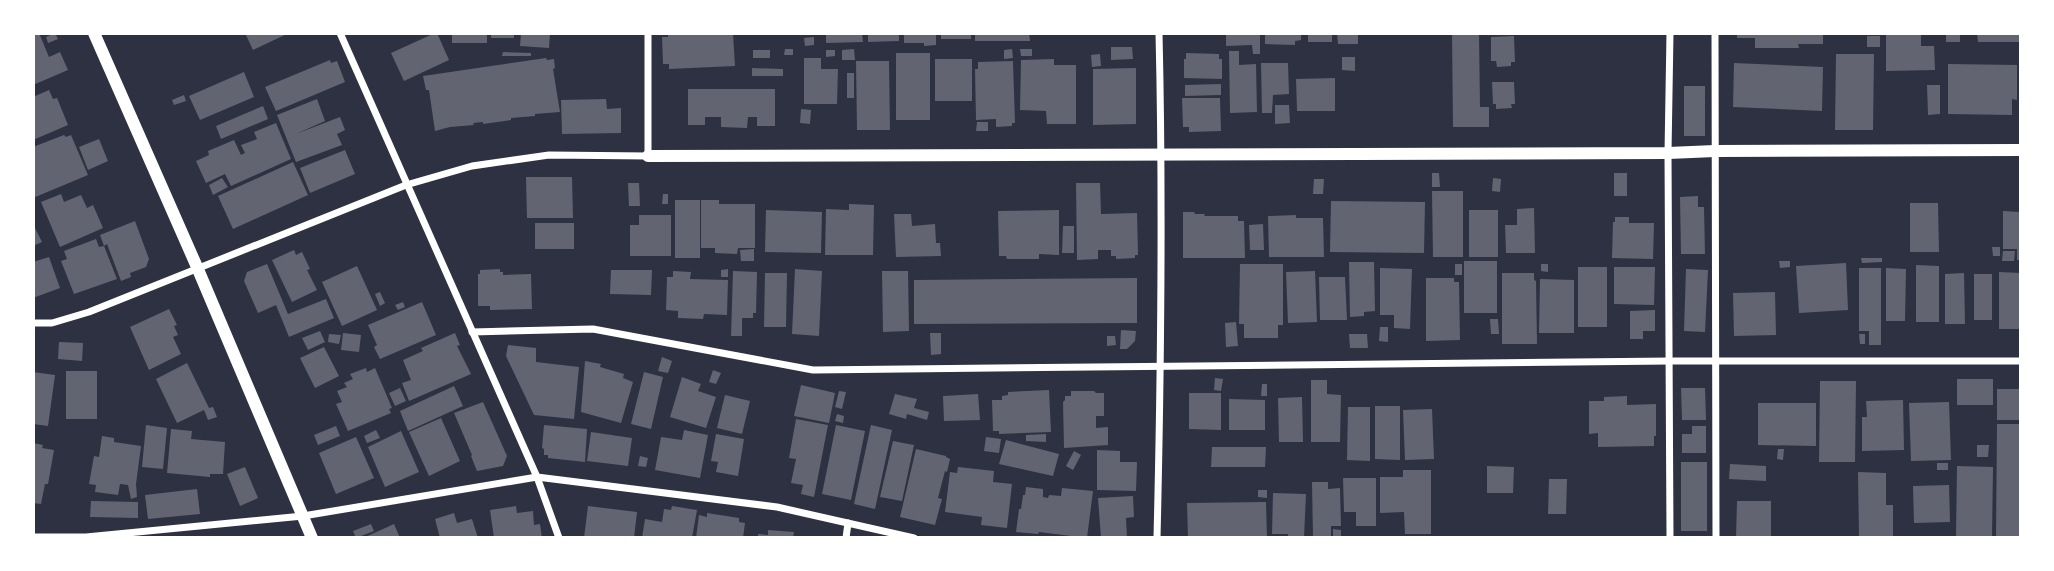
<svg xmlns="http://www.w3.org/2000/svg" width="2054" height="571" font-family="'Exo 2',sans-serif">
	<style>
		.building { fill: #626471 }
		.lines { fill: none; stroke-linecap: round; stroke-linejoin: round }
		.minor { stroke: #fff; stroke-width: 7 }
		.tertiary { stroke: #fff; stroke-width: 12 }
	</style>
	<rect width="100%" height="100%" fill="#2d3142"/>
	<g class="building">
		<polygon points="39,33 49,57 60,52 68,70 33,85 33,36"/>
		<polygon points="55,33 58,39 48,43 46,37"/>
		<polygon points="245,33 289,33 253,50"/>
		<polygon points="435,33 437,33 449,60 404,81 391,53"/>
		<rect x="452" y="33" width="35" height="10"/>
		<rect x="491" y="33" width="23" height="5"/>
		<polygon points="521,33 550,33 549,48 520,46"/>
		<polygon points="668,33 733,33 735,66 669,69 669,64 663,64 662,37 668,37"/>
		<polygon points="826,33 862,33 863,42 826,43"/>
		<polygon points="868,33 899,33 899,41 868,42"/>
		<polygon points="904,33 936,33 936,45 924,46 924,43 904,43"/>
		<rect x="941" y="33" width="30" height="6"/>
		<polygon points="975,33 1029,33 1030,41 975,41"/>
		<polygon points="1226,33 1260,33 1260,54 1253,54 1252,45 1226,46"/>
		<polygon points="1265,33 1301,33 1301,40 1295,41 1295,45 1265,44"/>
		<rect x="1308" y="33" width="24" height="9"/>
		<polygon points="1337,33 1358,33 1358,44 1338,44"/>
		<polygon points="1452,33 1479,33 1480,107 1489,107 1489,127 1453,127"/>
		<polygon points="1737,33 1823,33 1823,44 1798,44 1799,48 1755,48 1755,38 1737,38"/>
		<polygon points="1886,33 1921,33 1921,46 1934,46 1935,70 1886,71"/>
		<rect x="1946" y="33" width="14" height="9"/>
		<polygon points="1977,33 2021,33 2021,42 1978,42"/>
		<polygon points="1514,36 1515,62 1511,62 1511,66 1497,67 1496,61 1491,61 1491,37"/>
		<rect x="1867" y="36" width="13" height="11"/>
		<polygon points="814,37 814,45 805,46 804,38"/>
		<polygon points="1111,47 1132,47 1133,59 1111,60"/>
		<polygon points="785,49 793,49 793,55 784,55"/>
		<polygon points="854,49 855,60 842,60 842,50"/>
		<polygon points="1012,49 1013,58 1004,59 1004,50"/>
		<polygon points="1020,49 1032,49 1032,56 1021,56"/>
		<rect x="753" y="50" width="17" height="8"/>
		<polygon points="826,50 835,50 835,56 826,57"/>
		<polygon points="1229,51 1239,51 1239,65 1256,64 1257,112 1230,113"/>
		<polygon points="503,52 531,53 531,56 502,56"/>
		<rect x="896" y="53" width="34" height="67"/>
		<polygon points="1186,53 1219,54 1219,59 1222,59 1222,79 1184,78 1184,59 1186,59"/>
		<polygon points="1100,54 1101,66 1092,67 1091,55"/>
		<polygon points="1836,54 1874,54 1873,130 1835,130"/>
		<polygon points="1342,57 1355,57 1355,71 1342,70"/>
		<polygon points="546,58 547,60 554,59 555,68 553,69 560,112 535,114 535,116 511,118 511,120 483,124 483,122 473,123 474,125 450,127 435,131 429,90 426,90 423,76"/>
		<polygon points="804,58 821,58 821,69 838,69 837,104 804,104"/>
		<rect x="935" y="59" width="37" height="42"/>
		<polygon points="1054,59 1054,65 1076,65 1076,124 1047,124 1046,111 1020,110 1021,60"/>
		<polygon points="330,60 331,63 337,61 345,82 276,111 265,87"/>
		<polygon points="856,61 889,61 890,130 857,130"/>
		<polygon points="1013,61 1015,123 1012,123 1012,126 996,127 996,119 976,120 975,69 978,69 978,62"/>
		<polygon points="1261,63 1288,63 1289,94 1273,95 1272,113 1262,113"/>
		<polygon points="1734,63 1823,67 1822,111 1733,107"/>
		<polygon points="1948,64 2017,65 2017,100 2012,99 2012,115 1948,114"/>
		<polygon points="752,68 783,69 783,76 752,76"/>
		<polygon points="1136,68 1136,124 1093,125 1093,69"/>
		<polygon points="244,72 254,97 200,120 189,96"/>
		<rect x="847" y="73" width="7" height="25"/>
		<polygon points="1335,78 1335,111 1297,111 1296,79"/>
		<polygon points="1492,82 1514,82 1515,104 1511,104 1512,108 1496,109 1496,104 1493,104"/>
		<polygon points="1221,84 1221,95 1185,96 1185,85"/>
		<polygon points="1927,85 1940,85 1940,114 1928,115"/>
		<rect x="1684" y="86" width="21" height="50"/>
		<polygon points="688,89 775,89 775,126 757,126 757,117 748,117 747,128 721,127 721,117 705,117 705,125 688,125"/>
		<polygon points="49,90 53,99 57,98 68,125 33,140 33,97"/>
		<polygon points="184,95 186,101 174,105 172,100"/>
		<polygon points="1182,98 1220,98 1221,131 1189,132 1189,127 1183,127"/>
		<polygon points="317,99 325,121 296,134 340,117 345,130 337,134 342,145 296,162 277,115"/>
		<polygon points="606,99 607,109 621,108 621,133 562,134 561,100"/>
		<polygon points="1275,105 1289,105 1290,123 1275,124"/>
		<polygon points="263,106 268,119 221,139 216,126"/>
		<polygon points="801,109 811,110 810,124 800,123"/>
		<polygon points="977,122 988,122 988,131 976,131"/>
		<polygon points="276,123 291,159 231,186 225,174 206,183 196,161 209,155 208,151 234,140 241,155 245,153 241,145 257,139 254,132"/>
		<polygon points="64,135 66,137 71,135 88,175 33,198 33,147"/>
		<polygon points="99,139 108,161 88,170 79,147"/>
		<polygon points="345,150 355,174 310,193 300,168"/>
		<polygon points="293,162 308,195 233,229 218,196"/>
		<polygon points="1432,173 1439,173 1440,187 1432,187"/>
		<rect x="1614" y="173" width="13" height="23"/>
		<polygon points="526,177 572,177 573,218 527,218"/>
		<polygon points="222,178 228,187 213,195 209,185"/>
		<polygon points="1493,178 1501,179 1500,192 1492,191"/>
		<polygon points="1314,179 1324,179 1323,194 1313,194"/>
		<polygon points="628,183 639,183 640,206 629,206"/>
		<polygon points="1076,183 1100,183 1101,214 1137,213 1138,255 1135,255 1135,258 1116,259 1116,256 1111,256 1111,250 1098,250 1098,259 1077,260"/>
		<polygon points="1432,191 1463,191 1463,257 1433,257"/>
		<polygon points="61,194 64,202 81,195 87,208 93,205 103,228 60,247 41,202"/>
		<polygon points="663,194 668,194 668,204 662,204"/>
		<polygon points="1698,196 1698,207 1704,207 1705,254 1681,254 1680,197"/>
		<rect x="675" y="200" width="25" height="58"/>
		<polygon points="701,200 719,200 719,204 755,204 755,248 738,248 737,254 715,253 715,248 701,248"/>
		<polygon points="1331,201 1425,202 1424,253 1330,252"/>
		<polygon points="1910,203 1938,203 1939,252 1910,252"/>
		<polygon points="849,204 874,205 873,255 825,255 826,209 849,210"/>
		<polygon points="1534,208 1535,253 1506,253 1505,225 1517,225 1517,209"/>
		<polygon points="766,210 822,212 821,253 765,252"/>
		<polygon points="1059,210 1059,255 1039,254 1039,259 1007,259 1006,256 999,256 998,211"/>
		<rect x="1469" y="210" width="29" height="47"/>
		<polygon points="2003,211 2021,212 2021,260 2017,260 2017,249 2003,249"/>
		<polygon points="1183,212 1194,212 1195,214 1205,214 1204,216 1238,216 1238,221 1244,221 1245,258 1183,258"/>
		<polygon points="894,214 911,214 912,226 935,224 936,243 940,243 941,256 896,257"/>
		<polygon points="639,215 671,215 671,256 630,256 630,225 639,225"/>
		<polygon points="1296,215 1296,218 1323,218 1324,257 1269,257 1268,216"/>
		<polygon points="1615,217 1629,217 1629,223 1654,223 1653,259 1612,258 1613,222 1615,222"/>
		<polygon points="135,221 149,259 146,267 130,273 131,277 121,281 107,244 104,246 100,235"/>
		<rect x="535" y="223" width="39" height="26"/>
		<polygon points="33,224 42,242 33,246"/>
		<polygon points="1263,224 1264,250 1250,250 1249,225"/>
		<polygon points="1063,226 1074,226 1074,253 1062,253"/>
		<polygon points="96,239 99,247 104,246 117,279 74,294 61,261 67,259 64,251"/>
		<polygon points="1992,247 2000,247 2000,256 1993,256"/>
		<polygon points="754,249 754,261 741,261 740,250"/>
		<polygon points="294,250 296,255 302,252 310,269 307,270 317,290 292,302 272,260"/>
		<polygon points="2003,251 2015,251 2014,261 2002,261"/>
		<polygon points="49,257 60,288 33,298 33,262"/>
		<polygon points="1861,258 1882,258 1882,262 1862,263"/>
		<rect x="1464" y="261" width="33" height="52"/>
		<polygon points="1779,261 1790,261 1790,267 1780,268"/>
		<polygon points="1349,262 1374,262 1375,311 1364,312 1364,316 1350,317"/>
		<polygon points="1846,263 1848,310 1799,313 1796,266"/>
		<polygon points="267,264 288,314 326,299 334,318 289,337 276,305 258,313 244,281 247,272"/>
		<polygon points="1240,264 1283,264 1283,325 1278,325 1278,338 1244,338 1244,324 1239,324"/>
		<rect x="1455" y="264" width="7" height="11"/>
		<polygon points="1541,264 1548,264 1548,272 1541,271"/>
		<polygon points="1916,265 1939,266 1939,322 1916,322"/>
		<polygon points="357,266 377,310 342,326 322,282"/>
		<rect x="1578" y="267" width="29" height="60"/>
		<polygon points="1614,267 1655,267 1654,305 1614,304"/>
		<polygon points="1380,268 1412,269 1410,329 1394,328 1394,315 1380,315"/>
		<polygon points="1859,268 1881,268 1881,345 1869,345 1869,331 1859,331"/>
		<polygon points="1886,268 1906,269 1905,321 1886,321"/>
		<polygon points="500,269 500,272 503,272 503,275 531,274 532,309 490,310 490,306 478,306 478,274 480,274 480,270"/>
		<polygon points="728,269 728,277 721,277 721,270"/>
		<polygon points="795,269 822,271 819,336 792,334"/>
		<polygon points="1686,269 1708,270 1705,332 1684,331"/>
		<polygon points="611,270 652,270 651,295 610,294"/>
		<polygon points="673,271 691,272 690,279 728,280 727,315 704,314 703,319 678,318 678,311 666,310 667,277 673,277"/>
		<polygon points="733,271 757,272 756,313 753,313 753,318 742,318 742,336 731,336"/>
		<polygon points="882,271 908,271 909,331 883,332"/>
		<polygon points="1315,271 1317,322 1288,323 1286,272"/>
		<polygon points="1999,272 2021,273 2021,329 1999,329"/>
		<polygon points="765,273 787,273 786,327 764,327"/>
		<polygon points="1502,273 1534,273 1534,280 1536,281 1537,344 1502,344"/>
		<polygon points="1964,273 1965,324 1945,324 1945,274"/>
		<rect x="1974" y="274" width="18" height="46"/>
		<polygon points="1319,277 1345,277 1347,320 1320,320"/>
		<polygon points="1137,278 1137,323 914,324 914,280"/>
		<polygon points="1426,278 1454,278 1454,282 1459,282 1460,340 1426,341"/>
		<polygon points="1540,279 1574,280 1574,333 1539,333"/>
		<polygon points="380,292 385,303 380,306 375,294"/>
		<polygon points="1775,292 1776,335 1734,336 1733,293"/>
		<polygon points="403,302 405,307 398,310 395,305"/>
		<polygon points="422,302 436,335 380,359 374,347 377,345 368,325"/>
		<polygon points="169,309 177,325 174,326 178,335 173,337 181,354 149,370 130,327"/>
		<polygon points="1655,310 1655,331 1643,331 1643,339 1630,339 1630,311"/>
		<polygon points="1490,319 1498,319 1499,334 1491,334"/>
		<polygon points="1236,322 1238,346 1226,347 1225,323"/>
		<polygon points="1380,327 1388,327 1388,342 1379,341"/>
		<polygon points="1121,330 1136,331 1135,341 1127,349 1120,349"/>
		<polygon points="320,331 325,342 308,350 302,338"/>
		<polygon points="343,333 361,335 359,352 341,350"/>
		<polygon points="455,333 460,345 457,346 471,374 409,401 402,383 411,380 403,360 423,351 421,348"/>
		<polygon points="930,333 941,333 941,354 931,355"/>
		<polygon points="329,334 341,335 339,344 328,342"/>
		<polygon points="1349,334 1367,334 1368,348 1350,348"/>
		<polygon points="1859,334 1865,334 1865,344 1860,344"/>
		<polygon points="1107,336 1115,336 1116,345 1107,346"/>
		<polygon points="59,342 83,343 82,361 58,359"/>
		<polygon points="508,345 536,348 536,362 579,367 574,419 534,415 506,356"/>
		<polygon points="324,347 339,376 315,388 300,358"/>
		<polygon points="662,357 672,361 668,373 658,371"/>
		<polygon points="585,361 601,364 600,367 624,374 623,378 633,382 621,423 581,412"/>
		<polygon points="187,363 209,408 213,407 217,417 208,420 204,410 177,423 156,379"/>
		<polygon points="366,368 367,372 375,368 392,408 389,409 391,413 348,431 336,404 342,402 337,391 347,387 344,383 353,379 350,374"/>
		<polygon points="713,370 721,373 716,384 709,382"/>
		<rect x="66" y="371" width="31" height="48"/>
		<polygon points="33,372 55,375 48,426 33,424"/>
		<polygon points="644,372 663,377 651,429 631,424"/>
		<polygon points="682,377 701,384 698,391 716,397 706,428 670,417"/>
		<polygon points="1215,378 1223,379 1221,391 1214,390"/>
		<rect x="1957" y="379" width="36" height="26"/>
		<polygon points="1311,380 1327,380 1327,394 1341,395 1340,442 1311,442"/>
		<polygon points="1820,381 1856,381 1855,462 1819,462"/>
		<polygon points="1262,384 1267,384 1267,396 1261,396"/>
		<polygon points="801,385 835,393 829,423 794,416"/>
		<polygon points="454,386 463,406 408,431 400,411"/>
		<polygon points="400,388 406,401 395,406 389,393"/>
		<polygon points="1681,388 1705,388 1706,420 1682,420"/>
		<rect x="1997" y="389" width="24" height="31"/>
		<polygon points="1049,390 1051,432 999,434 999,431 993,431 992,400 1002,400 1002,396 1008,395 1008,392"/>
		<polygon points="839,391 846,392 842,409 835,407"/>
		<polygon points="1071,391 1094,391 1096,393 1104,393 1104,416 1096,416 1096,428 1108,427 1108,445 1064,448 1063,402 1065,400 1065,396 1071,396"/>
		<polygon points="1189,393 1221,393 1221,430 1189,429"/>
		<polygon points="895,394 917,399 914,408 929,412 927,420 907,414 906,419 889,414"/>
		<polygon points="978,394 980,420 944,421 943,396"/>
		<polygon points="725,395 750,401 742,434 717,428"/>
		<polygon points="1627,396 1627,405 1656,404 1656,436 1654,436 1654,446 1598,447 1598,433 1589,434 1589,401 1604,401 1604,397"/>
		<polygon points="1302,397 1303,442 1279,442 1278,398"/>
		<polygon points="1229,399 1265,400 1265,430 1229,430"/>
		<polygon points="1903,400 1904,450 1862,451 1862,417 1867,417 1866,401"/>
		<polygon points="483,402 507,456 503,466 477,471 471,456 472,455 454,413"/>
		<polygon points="1949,402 1951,460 1911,461 1909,403"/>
		<polygon points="1758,403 1816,403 1816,446 1758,445"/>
		<polygon points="1375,406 1400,406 1400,460 1375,459"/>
		<polygon points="1348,407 1370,407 1370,461 1347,460"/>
		<polygon points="1432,409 1434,459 1405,460 1403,410"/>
		<polygon points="837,414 844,416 843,423 835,421"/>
		<polygon points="441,418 460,461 429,476 409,432"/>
		<polygon points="796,419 828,425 814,497 801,494 803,485 791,483 796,459 789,458"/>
		<polygon points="1997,424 2021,424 2021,538 1996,538"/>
		<polygon points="146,425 167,428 163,469 142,467"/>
		<polygon points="544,425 587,429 585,462 548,458 548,455 544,455 544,449 542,448"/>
		<polygon points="836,425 865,431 851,500 822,494"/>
		<polygon points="871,425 892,430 875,509 854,504"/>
		<polygon points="336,426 340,436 318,445 314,435"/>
		<polygon points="1692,426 1706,426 1706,453 1682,453 1682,434 1692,434"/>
		<polygon points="171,429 192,431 191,439 225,442 223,474 210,474 210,477 167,473"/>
		<polygon points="376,430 380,438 367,443 364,436"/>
		<polygon points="684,430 708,435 700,478 655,470 661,437 682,440"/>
		<polygon points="401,431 419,472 385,487 368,447"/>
		<polygon points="591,432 632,438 628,466 587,461"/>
		<polygon points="716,434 744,439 738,476 716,472 718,462 711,461"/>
		<polygon points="1046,434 1046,442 1026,441 1026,435"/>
		<polygon points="102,436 114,438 114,442 141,446 136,484 137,497 131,499 128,485 120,484 118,495 95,492 96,485 89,484 94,456 99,457"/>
		<polygon points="356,437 374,478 336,494 319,453"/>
		<polygon points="986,437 1001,439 999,453 984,451"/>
		<polygon points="1006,440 1059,454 1053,476 999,464"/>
		<polygon points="893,441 914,445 902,501 880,497"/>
		<polygon points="33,443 43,445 42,448 54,450 48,484 45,484 41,504 33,503"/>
		<polygon points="1977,445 1989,445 1988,457 1977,457"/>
		<polygon points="1212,447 1266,447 1265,467 1211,467"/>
		<polygon points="916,449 946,456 946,457 950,459 947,472 945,471 938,498 942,499 935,525 900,517"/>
		<polygon points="1778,449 1784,449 1783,460 1777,459"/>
		<polygon points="1097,450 1120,451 1120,462 1137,462 1136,491 1097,490"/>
		<polygon points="1074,451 1081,455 1073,470 1066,466"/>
		<polygon points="640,456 648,458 646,467 638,466"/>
		<rect x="1681" y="462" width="26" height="69"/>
		<rect x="1937" y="463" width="11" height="7"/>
		<polygon points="1730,464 1766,466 1766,481 1729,479"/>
		<polygon points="1487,466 1514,467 1513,493 1487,493"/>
		<polygon points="1957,466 1993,467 1992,538 1956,538"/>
		<polygon points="245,467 258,498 240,506 227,474"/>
		<polygon points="958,467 994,471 993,482 1012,484 1007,528 981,525 982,517 945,512 950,472 957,473"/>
		<polygon points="1403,470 1431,470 1431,534 1405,534 1404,512 1380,513 1380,477 1403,477"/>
		<polygon points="1858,472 1886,473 1886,505 1893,505 1893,538 1859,538"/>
		<polygon points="1343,478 1376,478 1376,526 1356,526 1356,512 1344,512"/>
		<polygon points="1549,479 1567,479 1566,514 1548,514"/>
		<polygon points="1312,482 1328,482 1328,489 1340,488 1341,526 1331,526 1331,538 1313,538"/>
		<polygon points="1949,485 1950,522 1914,523 1913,486"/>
		<polygon points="1026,487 1043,489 1043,497 1048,498 1049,495 1061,496 1062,488 1093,491 1087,538 1039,532 1038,534 1016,532 1019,509 1021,509 1023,495 1025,495"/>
		<polygon points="197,489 200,514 148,519 145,495"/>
		<polygon points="1258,490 1267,490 1267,498 1258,497"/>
		<polygon points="1273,493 1306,494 1304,538 1288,538 1288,534 1272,534"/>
		<polygon points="1133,496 1134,517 1126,518 1127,538 1101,538 1098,498"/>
		<polygon points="91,501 138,502 138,518 90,517"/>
		<polygon points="1737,501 1771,501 1771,538 1736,538"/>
		<polygon points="1266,502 1267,538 1188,538 1187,503"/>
		<polygon points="516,506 517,513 533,511 534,525 540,524 542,538 494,538 490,510"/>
		<polygon points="588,506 637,512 634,538 584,538"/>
		<polygon points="672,506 697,510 692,538 642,538 645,519 662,522 664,509 671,510"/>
		<polygon points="454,513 457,523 472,519 478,538 440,538 435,519"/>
		<polygon points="707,513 739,518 739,522 745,523 743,538 696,538 699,515 707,517"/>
		<polygon points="371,524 374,531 356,538 353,531"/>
		<polygon points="394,524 400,538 363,538"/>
		<polygon points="1333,529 1341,530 1341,538 1333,538"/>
		<polygon points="768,530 794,532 793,538 758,538 758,534 768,535"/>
	</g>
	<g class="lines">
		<g class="minor">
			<polyline points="340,33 537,477 559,538"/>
			<polyline points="1670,33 1668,153 1670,538"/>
			<polyline points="1715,33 1716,538"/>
			<polyline points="33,323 52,323 89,312 406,185 472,166 549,155 648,156 648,33"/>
			<polyline points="472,332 593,329 813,370 1671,361 2021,361"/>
			<polyline points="33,537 86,537 303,516 537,477 777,507 914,538"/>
			<polyline points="846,538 848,523"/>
			<path d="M1157,538C1161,370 1163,201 1159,33"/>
		</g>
		<g class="tertiary">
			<polyline points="94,33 197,267 312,538"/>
			<polyline points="648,156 1668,153 1715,151 2021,150"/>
		</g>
	</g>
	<rect width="2054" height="571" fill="none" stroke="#ffffff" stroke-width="70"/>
</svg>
